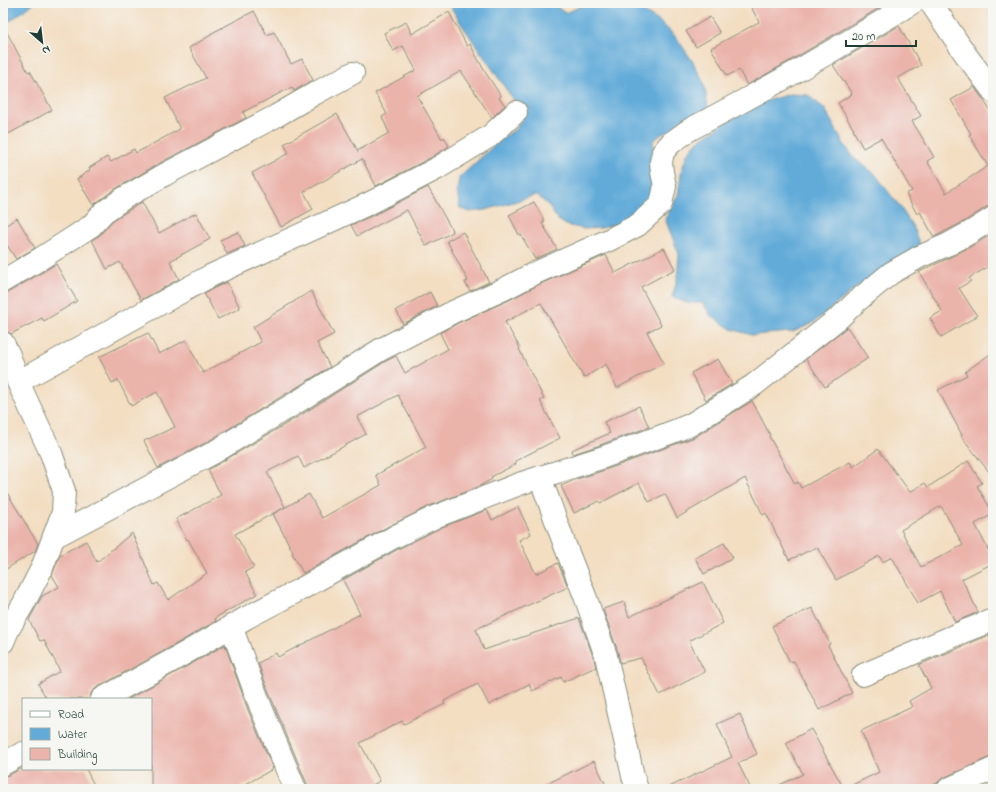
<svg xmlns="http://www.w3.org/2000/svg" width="996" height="792" font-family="'Indie Flower',sans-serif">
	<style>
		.water { fill: #62abd9; stroke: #407486 }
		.building { fill: #ebb4ab; fill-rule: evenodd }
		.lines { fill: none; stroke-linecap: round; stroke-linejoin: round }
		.minor-casing { stroke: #898e7b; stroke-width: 24 }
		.minor { stroke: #fff; stroke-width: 22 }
	</style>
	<rect width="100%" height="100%" fill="#f6f6f2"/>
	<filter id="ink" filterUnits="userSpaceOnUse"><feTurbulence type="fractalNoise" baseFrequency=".025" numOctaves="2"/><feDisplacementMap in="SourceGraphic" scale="8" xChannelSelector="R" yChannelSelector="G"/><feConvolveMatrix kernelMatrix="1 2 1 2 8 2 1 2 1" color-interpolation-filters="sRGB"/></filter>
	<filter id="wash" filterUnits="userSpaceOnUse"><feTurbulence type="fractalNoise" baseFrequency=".012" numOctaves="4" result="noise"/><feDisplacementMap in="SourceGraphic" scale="16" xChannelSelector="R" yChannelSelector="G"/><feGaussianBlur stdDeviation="0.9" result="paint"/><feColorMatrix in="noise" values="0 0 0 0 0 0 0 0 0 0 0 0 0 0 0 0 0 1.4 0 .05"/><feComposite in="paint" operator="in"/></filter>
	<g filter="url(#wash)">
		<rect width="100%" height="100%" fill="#f3dec2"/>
		<g class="water">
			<polygon points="3,3 34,3 3,26"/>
			<path d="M448,3H552L565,13L584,5L599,3H610L625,5L641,10L660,22L676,37L693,62L704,83L708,108L683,126L662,134L653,141C653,159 655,177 654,196L637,211L619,223L602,228L584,229L566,225L558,220L547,204L536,195L517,201L485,210L470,212L460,208L457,191L459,178L501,139L516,129L525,113L512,98L489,64L466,31Z"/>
			<polygon points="790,94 808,95 825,109 842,141 854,158 875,174 890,194 899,205 913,227 921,248 856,288 813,323 793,332 752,335 731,329 711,316 703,303 687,303 672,297 677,280 679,254 665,219 678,195 681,173 687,154 698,141 723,124 762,102"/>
		</g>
		<g id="blocks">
			<g class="building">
				<polygon points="749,3 886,3 886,4 786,63 747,85 739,70 727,76 711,48 759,22"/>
				<polygon points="254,11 267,35 274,32 291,64 302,59 313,80 294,91 292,87 243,112 246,118 158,164 117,188 93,205 77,179 90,170 89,168 107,157 111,162 134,149 136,153 180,129 165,98 206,78 189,48 211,35 210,34"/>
				<polygon points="449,12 467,46 470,44 485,72 501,96 499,98 505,105 492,118 461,71 417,96 442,139 444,137 449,146 430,158 376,186 362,159 304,192 313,209 281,227 252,173 289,153 284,144 337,114 358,151 357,151 389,133 382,117 387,114 375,93 416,70 403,46 393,51 384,33 406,22 412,34"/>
				<polygon points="710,17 720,33 696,47 686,31"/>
				<polygon points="3,25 28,72 30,71 52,110 3,137"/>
				<polygon points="899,26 921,65 898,78 921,116 912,121 934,157 927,161 946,193 988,166 969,135 971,134 951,100 974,87 983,99 993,115 993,206 986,207 965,221 934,237 920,212 917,214 906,194 912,191 881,138 863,148 853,130 854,130 838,103 852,94 833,65"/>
				<polygon points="428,187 453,232 426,246 407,210 357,236 351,225 376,214"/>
				<polygon points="142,202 159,233 196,213 210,239 170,261 179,279 141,300 120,262 107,269 92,240 100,235 112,221 131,209"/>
				<polygon points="534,202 545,222 542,223 557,249 535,259 521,235 519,235 509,215"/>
				<polygon points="17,218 35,248 16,259 3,239 3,227"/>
				<polygon points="238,232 245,246 227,254 220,240"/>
				<polygon points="463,232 489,282 470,291 465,282 468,281 447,241"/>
				<polygon points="993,233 993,264 969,278 971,281 959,288 977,316 941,337 930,318 942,311 919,272 955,255 977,243"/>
				<polygon points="664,248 675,269 641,287 661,325 647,332 664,363 617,388 606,364 584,378 541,303 505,322 520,348 519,349 544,399 540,401 560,438 515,461 516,464 491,477 492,479 478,487 432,505 389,526 303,573 292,553 293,552 273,514 309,494 322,518 381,485 376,475 426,447 398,395 357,417 366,434 304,468 298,456 267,472 285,507 235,534 254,567 245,572 257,594 215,618 216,621 169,648 96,688 91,693 90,699 47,699 38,684 60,671 44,640 40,641 29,620 42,596 59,587 52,575 60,555 86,541 97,562 132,533 154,585 158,583 168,600 207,573 188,539 187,540 176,519 221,495 208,470 301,415 386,361 396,356 405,373 448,349 440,333 458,323 509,300 538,285 606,255 615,273"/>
				<polygon points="56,264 77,301 44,321 42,318 11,334 6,331 3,325 3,293 9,292"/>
				<polygon points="227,282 240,308 218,319 204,293"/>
				<polygon points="311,291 334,334 317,343 330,367 207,442 158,468 144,441 175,427 157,392 131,406 118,380 112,383 99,357 148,333 159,354 186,340 203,373 261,342 253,327"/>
				<polygon points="430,292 437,306 403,324 396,310"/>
				<polygon points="847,327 868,358 825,387 806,359"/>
				<polygon points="993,352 993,477 961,436 962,435 938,390 967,375 965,372"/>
				<polygon points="718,359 732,384 706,400 691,373"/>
				<path d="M752,401L770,435L769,436L795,484L798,482L801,488L850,462L853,467L878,449L910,492L925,483L928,487L968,461L982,483L977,486L993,513V514L975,524L993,559V563L962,579L978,612L955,622L940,591L918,603L892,557L883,562L879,556L836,580L817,547L789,560L766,513L763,515L745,478L677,518L665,494L649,502L639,483L600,503L599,501L574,513L561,486L574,480L605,470L695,437ZM941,506L963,545L921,567L901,530Z"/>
				<polygon points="639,406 649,427 597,446 573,454 572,450 610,433 604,422"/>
				<polygon points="3,486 38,544 35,551 3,571"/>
				<polygon points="518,507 531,534 519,540 536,574 558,563 568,587 476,629 484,650 579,618 594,659 596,667 563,682 561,677 532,691 529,684 489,705 478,684 444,701 445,704 404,724 402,721 360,743 380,781 365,789 307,789 307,784 272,700 258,663 276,653 278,657 360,614 343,580 400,548 442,527 487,510 492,520"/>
				<polygon points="724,543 733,558 704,574 695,558"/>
				<polygon points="703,582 723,623 689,641 705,672 660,695 641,658 620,663 618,652 603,609 624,602 629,617"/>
				<polygon points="812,608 830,644 828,645 852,693 819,710 794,661 790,662 772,626"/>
				<polygon points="989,635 993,643 993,757 988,758 943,778 937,783 925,789 844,789 879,772 861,731 912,707 909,701 931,688 919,665"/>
				<polygon points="225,645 248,710 273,769 237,789 151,789 151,699 128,699"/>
				<polygon points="740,714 757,754 738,763 751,789 665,789 732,757 717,724"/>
				<polygon points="811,729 844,789 771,789 803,774 786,743"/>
				<polygon points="594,761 608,789 536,789"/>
				<polygon points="20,769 86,769 96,789 3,789 3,776 9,775"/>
			</g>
		</g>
	</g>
	<g filter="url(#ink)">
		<use href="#blocks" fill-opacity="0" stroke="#898e7b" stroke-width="1"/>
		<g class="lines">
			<g class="minor-casing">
				<g id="minor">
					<polyline points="931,3 966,55 993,91"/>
					<polyline points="3,281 40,259 91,226 104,212 124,198 164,175 276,116 314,94 353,73"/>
					<polyline points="3,343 9,355 18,382 51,453 64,491 63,512 42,568 24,603 8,630 3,642"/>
					<polyline points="18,382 210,276 370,203 436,169 490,136 516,112"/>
					<polyline points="540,477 566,548 585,596 606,656 633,776 637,789"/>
					<polyline points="54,537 213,453 257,426 294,404 380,350 453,312 504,289 533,274 609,240 638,225 661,204 665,186 662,172 661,162 663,152 671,143 689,130 743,101 792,74 859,35 912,3"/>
					<polyline points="231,626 260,705 295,789"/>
					<polyline points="863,675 965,631 993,620"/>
					<polyline points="102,699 175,659 246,618 301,589 394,537 437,516 522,483 601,458 667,434 690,425 754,385 840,317 857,301 891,273 919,257 949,244 971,232 993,218"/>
					<polyline points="3,764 23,753"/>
					<polyline points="948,789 993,769"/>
				</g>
			</g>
			<use href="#minor" class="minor"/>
		</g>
	</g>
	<rect width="996" height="792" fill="none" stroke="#f6f6f2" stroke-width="16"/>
	<rect x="22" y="698" width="130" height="72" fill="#f6f6f2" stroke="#a0aca6"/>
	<rect x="30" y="711" width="20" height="6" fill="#ffffff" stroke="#a0aca6"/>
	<text x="58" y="718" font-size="12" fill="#1f3d34">Road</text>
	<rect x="30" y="728" width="20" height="12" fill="#62abd9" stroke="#a0aca6"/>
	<text x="58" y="738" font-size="12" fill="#1f3d34">Water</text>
	<rect x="30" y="748" width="20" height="12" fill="#ebb4ab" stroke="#a0aca6"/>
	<text x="58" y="758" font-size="12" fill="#1f3d34">Building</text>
	<g transform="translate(42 42) rotate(152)" stroke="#f6f6f2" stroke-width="3" paint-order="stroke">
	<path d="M0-3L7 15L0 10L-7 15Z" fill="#1f3d34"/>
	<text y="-6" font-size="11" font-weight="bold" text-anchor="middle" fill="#1f3d34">N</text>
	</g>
	<path d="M846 40v6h70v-6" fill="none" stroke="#1f3d34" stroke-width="2"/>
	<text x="852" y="40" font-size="12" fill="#1f3d34" stroke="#f6f6f2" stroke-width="3" paint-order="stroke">20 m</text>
</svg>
